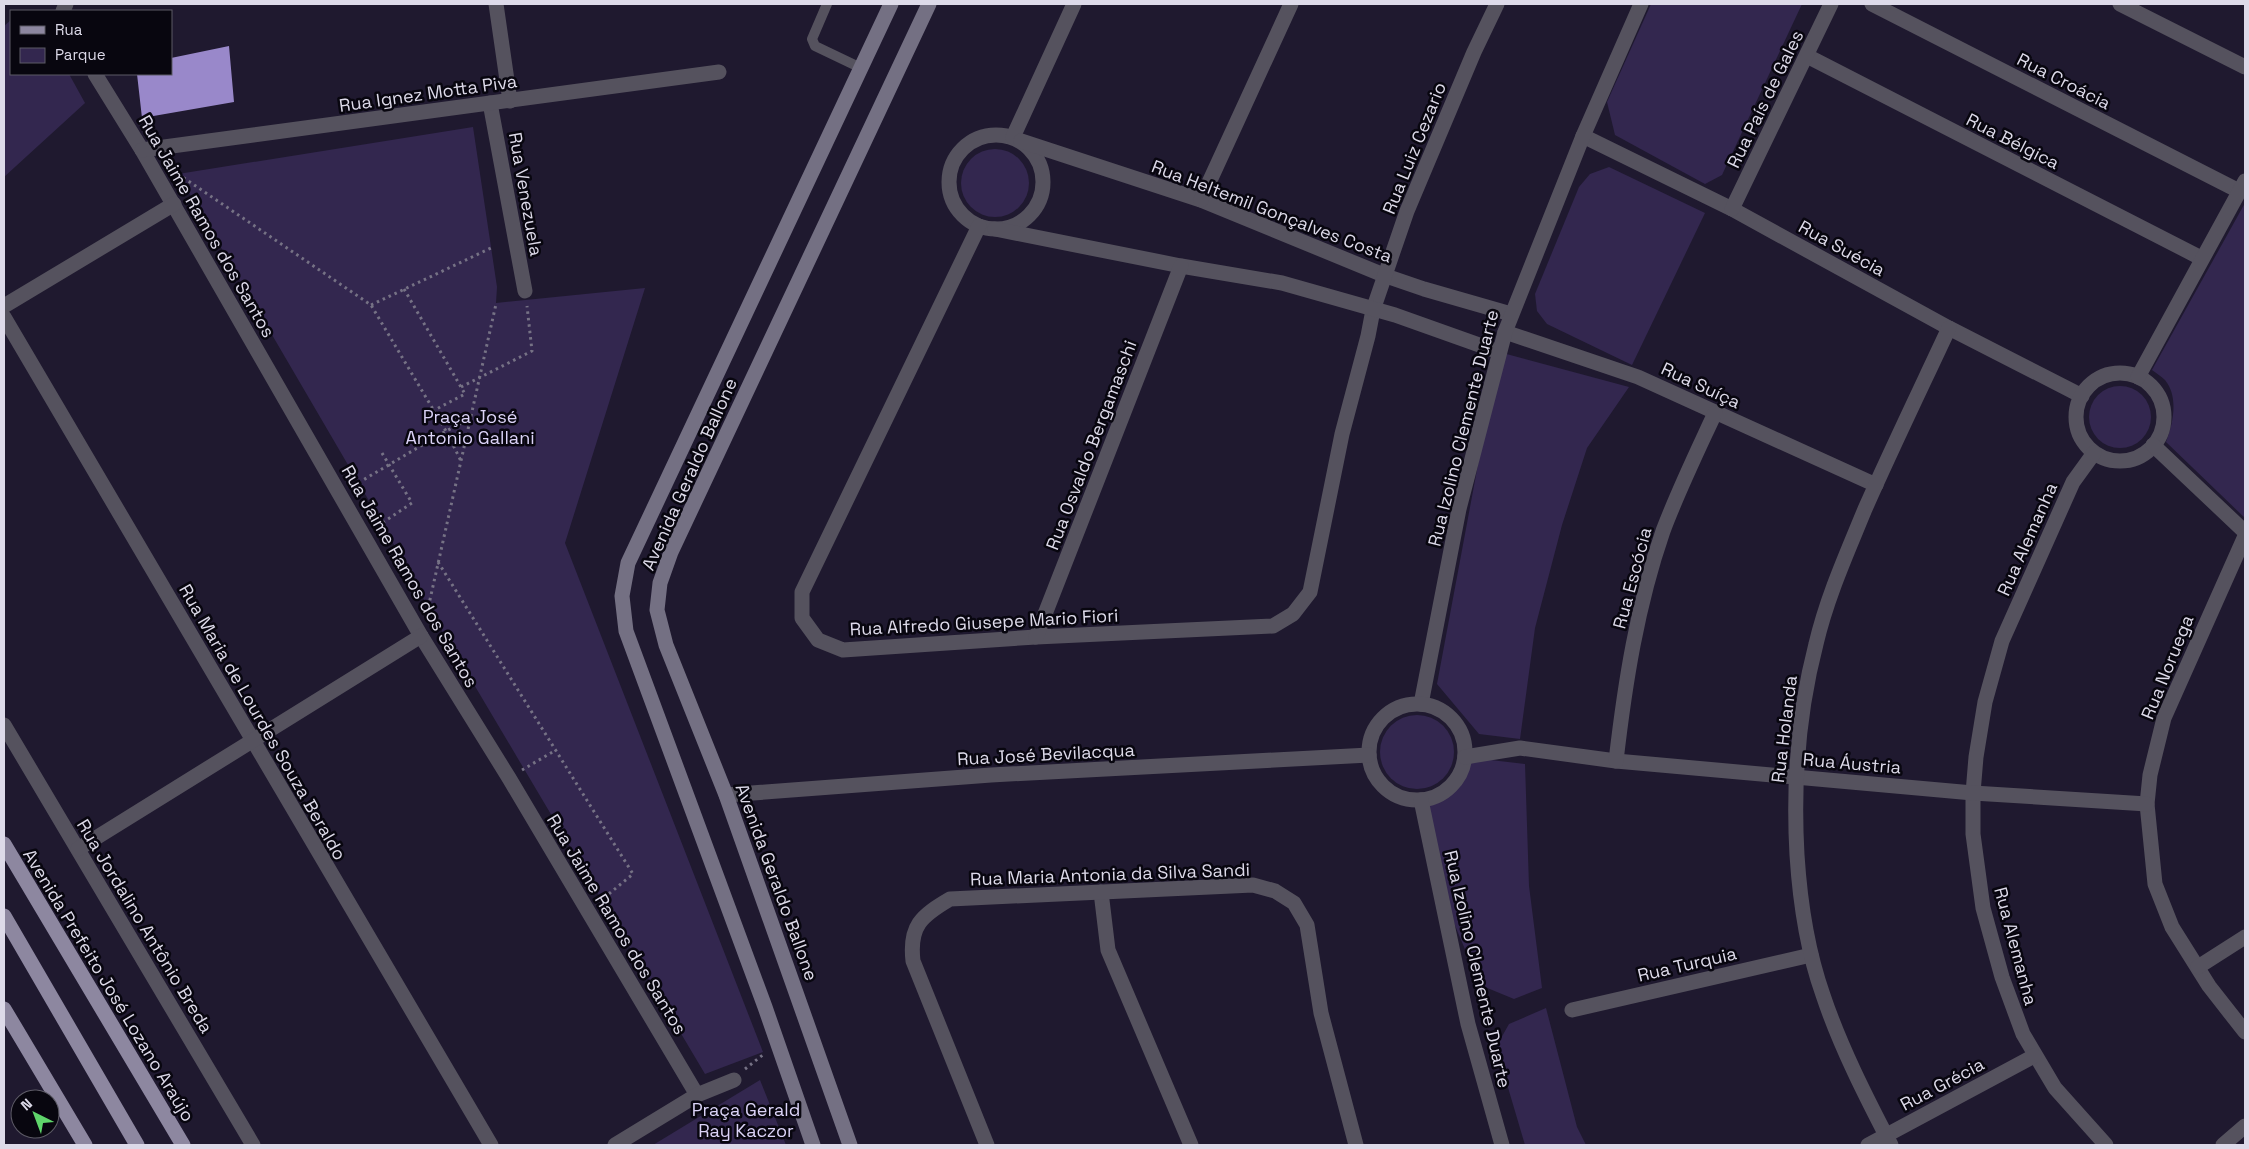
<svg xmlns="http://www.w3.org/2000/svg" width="2249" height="1149" font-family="'Space Grotesk',sans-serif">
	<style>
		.green { fill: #33274f }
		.building { fill: #9988ca }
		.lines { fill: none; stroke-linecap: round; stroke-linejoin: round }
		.path { stroke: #767285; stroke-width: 3; stroke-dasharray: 2.5 4; stroke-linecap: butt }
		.lane { stroke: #55525e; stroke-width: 10 }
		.street { stroke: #55525e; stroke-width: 15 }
		.secondary { stroke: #747083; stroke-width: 15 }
		.primary { stroke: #8d87a0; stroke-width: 15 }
		.labels { text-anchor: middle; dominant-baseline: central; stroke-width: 5; stroke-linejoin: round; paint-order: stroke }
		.street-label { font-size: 18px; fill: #dddae9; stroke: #08060f }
		.park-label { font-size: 18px; fill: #dbd3f7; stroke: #08060f }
	</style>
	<rect width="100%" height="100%" fill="#1f192f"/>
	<g class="green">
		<polygon points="1651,4 1802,4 1722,175 1705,184 1615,135 1607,102"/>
		<polygon points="11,20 11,74 69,74 85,103 4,177 4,26"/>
		<polygon points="473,127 497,287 496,303 645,288 565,543 763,1052 705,1074 428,607 382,523 178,174"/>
		<circle cx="995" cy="183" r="34"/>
		<polygon points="1609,167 1705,213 1632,365 1547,324 1537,311 1535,294 1579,187 1590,174"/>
		<path d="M2245,203V518L2166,442C2173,424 2179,397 2165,380C2161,376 2156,373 2152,370Z"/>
		<polygon points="1499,352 1629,387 1587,448 1562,525 1535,628 1520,739 1479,734 1437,684"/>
		<circle cx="2120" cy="417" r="31"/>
		<circle cx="1417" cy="752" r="37"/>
		<path d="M1465,757L1525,764L1529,886L1542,988L1514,999L1480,985L1438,885L1421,800C1446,795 1459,781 1465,757Z"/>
		<polygon points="1546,1008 1577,1127 1586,1145 1525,1145 1496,1047 1509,1024"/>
		<polygon points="760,1080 786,1145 653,1145"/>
	</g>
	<polygon class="building" points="229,46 234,102 142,118 137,74 171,74 171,58"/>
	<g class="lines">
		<g class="path">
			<polyline points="178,174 371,305 446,431 461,461"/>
			<polyline points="404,289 465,394 425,415"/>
			<polyline points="371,305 491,248"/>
			<polyline points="461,387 532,351 527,306"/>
			<polyline points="382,453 412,503 382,523"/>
			<polyline points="353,486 446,431 470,419"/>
			<polyline points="438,562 633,874 599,902"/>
			<polyline points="427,613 496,304"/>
			<polyline points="522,770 556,750"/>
			<polyline points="745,1069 764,1054"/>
		</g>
		<polyline class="lane" points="827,4 812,39 815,46 861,68"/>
		<g class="street">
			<polyline points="496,4 510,101"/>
			<polyline points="1872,4 2239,191"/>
			<polyline points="2120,4 2245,67"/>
			<polyline points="63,11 66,4"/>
			<polyline points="1807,56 2201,258"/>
			<polyline points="95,74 142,150 421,636 509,778 697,1095"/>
			<polyline points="490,103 525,291"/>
			<circle cx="996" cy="182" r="47"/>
			<polyline points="1583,136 1732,209 1949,328 2082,396"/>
			<polyline points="1013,137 1074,4"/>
			<polyline points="1021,141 1201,200 1386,276 1424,289 1511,314"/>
			<polyline points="142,150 719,72"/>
			<polyline points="1201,200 1291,4"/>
			<polyline points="1732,209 1831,4"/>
			<polyline points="979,226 802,592 802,618 818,640 843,650 1036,637 1273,626 1293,614 1310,592 1342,434 1368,336 1373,310 1407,211 1474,52 1497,4"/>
			<polyline points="995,229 1181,266 1282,283 1395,315 1499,352"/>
			<polyline points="4,306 174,204"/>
			<polyline points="4,317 491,1145"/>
			<polyline points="1505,332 1638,377 1876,485"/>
			<circle cx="2120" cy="417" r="44"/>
			<polyline points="2138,377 2245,181"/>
			<polyline points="2153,445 2245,532"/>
			<polyline points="2094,453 2073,482 2002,641 1985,702 1976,757 1973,793 1973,834 1983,908 2002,977 2023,1034 2055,1088 2106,1145"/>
			<polyline points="2245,536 2164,718 2150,775 2147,804 2155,884 2172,927 2209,986 2245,1032"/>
			<polyline points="1036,637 1181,266"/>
			<polyline points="1421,704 1459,509 1505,332 1583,136 1641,4"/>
			<circle cx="1417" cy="752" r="48"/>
			<polyline points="4,725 253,1145"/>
			<polyline points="1465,757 1520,748 1616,761 1973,793 2147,804"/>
			<path d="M1616,761C1625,683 1637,606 1663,531C1678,491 1697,452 1715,413"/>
			<polyline points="726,795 991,775 1369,755"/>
			<polyline points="1421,800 1468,1024 1502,1145"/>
			<polyline points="78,849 421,636"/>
			<polyline points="1101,892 1108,950 1191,1145"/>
			<polyline points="2198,967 2245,937"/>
			<polyline points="1572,1010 1811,955"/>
			<polyline points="615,1145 697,1095 734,1080"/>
			<path d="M987,1145L913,961C909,926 921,916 950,899L1253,885L1275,891L1294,903L1307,925L1321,1013L1356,1145"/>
			<polyline points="1868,1145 2034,1056"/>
			<path d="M1891,1145C1866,1097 1840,1046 1823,995C1807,950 1800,902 1797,855C1793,784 1798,713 1816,644C1827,597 1847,553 1865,509C1892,448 1921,388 1949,328"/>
			<polyline points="2223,1145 2245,1126"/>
		</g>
		<g class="secondary">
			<polyline points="813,1145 765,1007 626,631 622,596 628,563 891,4"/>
			<polyline points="850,1145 726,795 666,645 657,610 660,583 671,552 929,4"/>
		</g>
		<g class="primary">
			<polyline points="4,844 183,1145"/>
			<polyline points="4,916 137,1145"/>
			<polyline points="4,1009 85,1145"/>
		</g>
	</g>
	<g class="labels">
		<g class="street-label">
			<text transform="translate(2064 81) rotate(27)">Rua Croácia</text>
			<text transform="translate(428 93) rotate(-8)">Rua Ignez Motta Piva</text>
			<text transform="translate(1765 99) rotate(-64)">Rua País de Gales</text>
			<text transform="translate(2013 141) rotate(27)">Rua Bélgica</text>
			<text transform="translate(1414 148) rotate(-68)">Rua Luiz Cezario</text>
			<text transform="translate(526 194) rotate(80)">Rua Venezuela</text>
			<text transform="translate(1272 211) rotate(21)">Rua Heltemil Gonçalves Costa</text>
			<text transform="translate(207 226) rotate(60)">Rua Jaime Ramos dos Santos</text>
			<text transform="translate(1842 248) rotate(29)">Rua Suécia</text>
			<text transform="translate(1701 385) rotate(25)">Rua Suíça</text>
			<text transform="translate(1463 428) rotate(-76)">Rua Izolino Clemente Duarte</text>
			<text transform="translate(1091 445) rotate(-69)">Rua Osvaldo Bergamaschi</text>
			<text transform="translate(689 474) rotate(-66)">Avenida Geraldo Ballone</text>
			<text transform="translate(2027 539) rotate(-66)">Rua Alemanha</text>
			<text transform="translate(410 576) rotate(60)">Rua Jaime Ramos dos Santos</text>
			<text transform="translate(1632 578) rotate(-75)">Rua Escócia</text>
			<text transform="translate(984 622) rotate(-3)">Rua Alfredo Giusepe Mario Fiori</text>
			<text transform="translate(2167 667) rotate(-68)">Rua Noruega</text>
			<text transform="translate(263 722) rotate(60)">Rua Maria de Lourdes Souza Beraldo</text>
			<text transform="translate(1784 729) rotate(-83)">Rua Holanda</text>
			<text transform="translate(1046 754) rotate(-3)">Rua José Bevilacqua</text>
			<text transform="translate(1852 763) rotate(5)">Rua Áustria</text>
			<text transform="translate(1110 874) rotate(-2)">Rua Maria Antonia da Silva Sandi</text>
			<text transform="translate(777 882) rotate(70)">Avenida Geraldo Ballone</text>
			<text transform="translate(617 924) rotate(59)">Rua Jaime Ramos dos Santos</text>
			<text transform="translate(145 926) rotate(59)">Rua Jordalino Antônio Breda</text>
			<text transform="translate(2016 946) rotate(75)">Rua Alemanha</text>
			<text transform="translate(1687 964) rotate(-13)">Rua Turquia</text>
			<text transform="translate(1478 969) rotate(77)">Rua Izolino Clemente Duarte</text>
			<text transform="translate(109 985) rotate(59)">Avenida Prefeito José Lozano Araújo</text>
			<text transform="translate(1942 1084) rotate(-28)">Rua Grécia</text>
		</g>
		<g class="park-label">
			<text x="470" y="416">Praça José<tspan x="470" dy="21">Antonio Gallani</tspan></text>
			<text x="746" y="1109">Praça Gerald<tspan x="746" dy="21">Ray Kaczor</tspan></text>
		</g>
	</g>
	<rect width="2249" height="1149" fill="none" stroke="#dddae9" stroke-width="10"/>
	<rect x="10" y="10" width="162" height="65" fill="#08060f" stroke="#5d5b66"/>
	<rect x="20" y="26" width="25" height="8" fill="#8d87a0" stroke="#5d5b66"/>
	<text x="55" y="35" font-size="15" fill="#dddae9">Rua</text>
	<rect x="20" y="48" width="25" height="15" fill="#33274f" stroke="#5d5b66"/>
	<text x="55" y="60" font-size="15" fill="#dddae9">Parque</text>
	<g transform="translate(35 1114) rotate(318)"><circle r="24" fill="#08060f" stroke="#5d5b66"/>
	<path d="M0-4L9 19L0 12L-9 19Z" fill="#5fd56b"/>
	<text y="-8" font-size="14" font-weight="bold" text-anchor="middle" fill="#dddae9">N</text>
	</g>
</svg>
